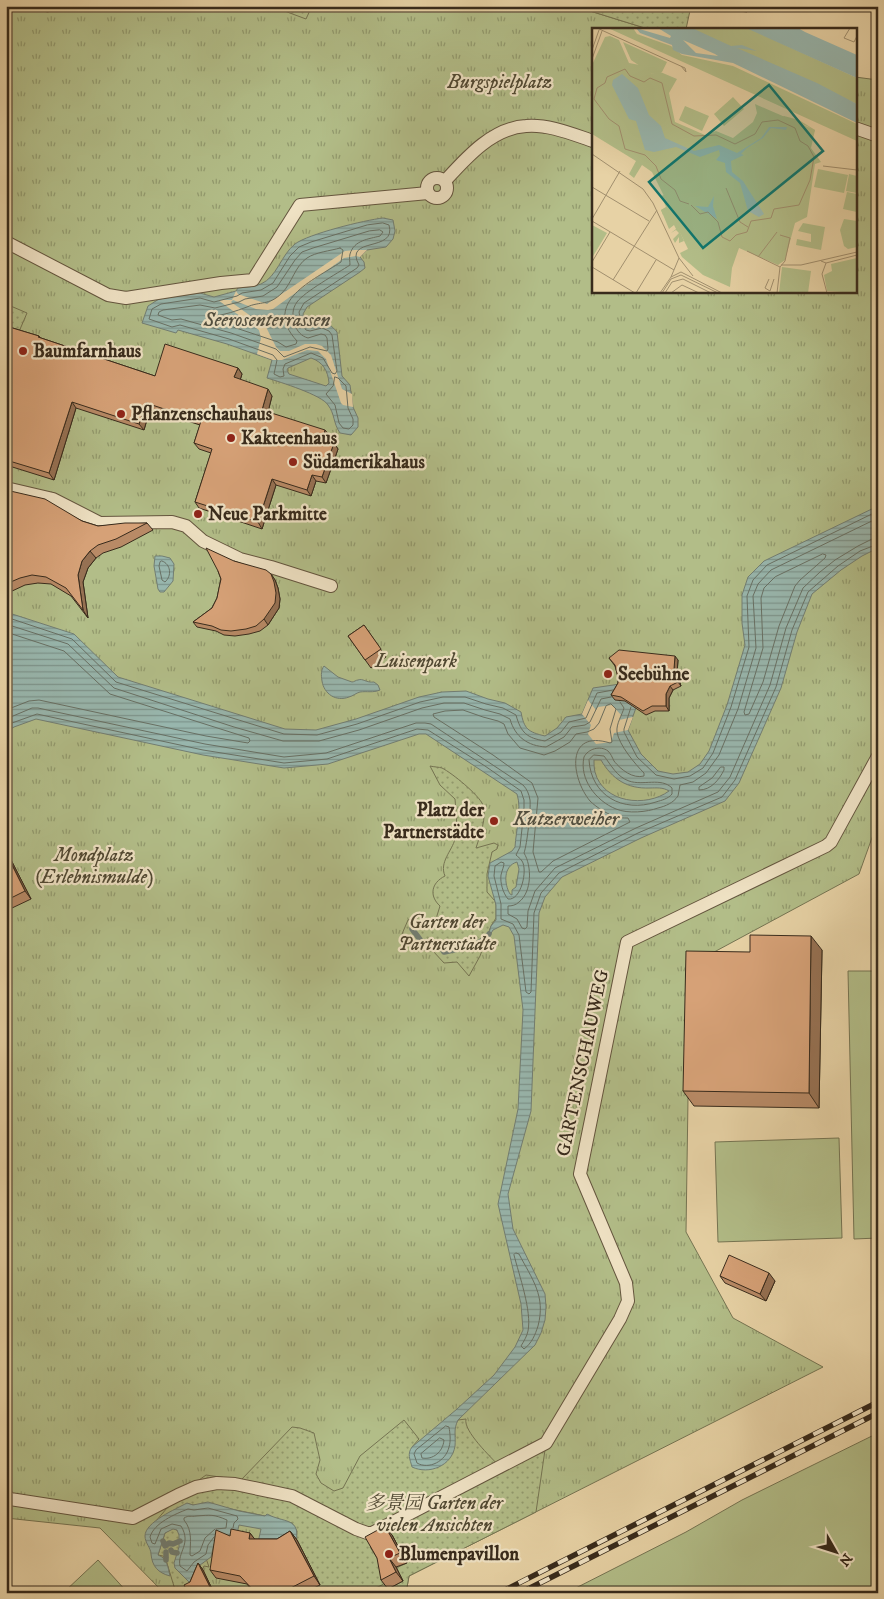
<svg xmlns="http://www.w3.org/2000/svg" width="884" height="1599" font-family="'IM FELL DW Pica','Noto Serif SC',serif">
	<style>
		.grass { fill: #b2bd88; stroke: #757452 }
		.park { fill: url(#park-tufts); stroke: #757452 }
		.garden { fill: url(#garden-dots); stroke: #757452 }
		.water { fill: url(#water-rules); stroke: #727e73; fill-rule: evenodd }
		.pier { fill: #e7d2a5 }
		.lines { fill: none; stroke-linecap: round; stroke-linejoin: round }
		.shore { stroke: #687064; stroke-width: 1 }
		.stream { stroke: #727e73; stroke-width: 5.5 }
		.pedestrian-casing { stroke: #64553e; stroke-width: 14 }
		.pedestrian { stroke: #efe2c4; stroke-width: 12 }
		.rail-casing { stroke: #382b1c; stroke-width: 5.5 }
		.rail { stroke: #efe2c4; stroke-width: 4; stroke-dasharray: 11; stroke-linecap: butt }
		.wall { fill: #b88a66; stroke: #382b1c }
		.shaded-wall { fill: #967153; stroke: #382b1c }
		.building { fill: #d6a177; stroke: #382b1c }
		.poi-dot { fill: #8f2418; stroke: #efe2c4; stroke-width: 2 }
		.labels { text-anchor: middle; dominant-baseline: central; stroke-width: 4.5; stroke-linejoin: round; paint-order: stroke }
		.park-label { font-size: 19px; font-style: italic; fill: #504832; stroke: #efe2c4 }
		.poi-label { font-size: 19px; font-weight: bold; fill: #382b1c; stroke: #efe2c4; text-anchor: start }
		.street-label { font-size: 19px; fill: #382b1c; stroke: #efe2c4 }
		.water-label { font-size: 20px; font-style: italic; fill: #504e40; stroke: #efe2c4 }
		.inset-road { fill: none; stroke: #a18f6e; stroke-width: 1 }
		.view { fill: #0f766e; fill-opacity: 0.15; stroke: #0f766e; stroke-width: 2.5 }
		.inset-edge { fill: none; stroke: #382b1c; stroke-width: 2.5 }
	</style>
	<defs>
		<pattern id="park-tufts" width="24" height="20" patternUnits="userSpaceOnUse" patternTransform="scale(1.25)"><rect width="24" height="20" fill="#b2bd88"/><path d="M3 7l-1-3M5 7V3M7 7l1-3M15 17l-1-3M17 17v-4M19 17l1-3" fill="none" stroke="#929a6e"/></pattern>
		<pattern id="garden-dots" width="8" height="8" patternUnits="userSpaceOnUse" patternTransform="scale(1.25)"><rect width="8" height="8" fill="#b2bd88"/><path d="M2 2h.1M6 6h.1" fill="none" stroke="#929a6e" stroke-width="1.8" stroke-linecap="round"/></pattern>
		<pattern id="water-rules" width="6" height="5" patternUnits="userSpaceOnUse" patternTransform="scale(1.25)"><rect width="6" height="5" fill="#98b6ad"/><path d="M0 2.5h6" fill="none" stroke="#7d948c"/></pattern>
	</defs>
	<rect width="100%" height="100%" fill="#e7d2a5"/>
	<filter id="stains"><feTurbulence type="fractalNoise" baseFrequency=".004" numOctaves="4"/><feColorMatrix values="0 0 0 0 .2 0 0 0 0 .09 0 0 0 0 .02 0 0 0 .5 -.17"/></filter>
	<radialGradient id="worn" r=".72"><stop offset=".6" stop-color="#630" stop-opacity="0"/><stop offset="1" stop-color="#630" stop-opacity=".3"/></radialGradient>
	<g class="grass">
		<polygon points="848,971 878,971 878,1238 854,1239"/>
		<polygon points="839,1138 842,1238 718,1242 715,1142"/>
		<polygon points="878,1433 878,1593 566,1593 686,1532 742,1500"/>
		<polygon points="98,1560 128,1593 63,1593"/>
	</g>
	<polygon class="park" points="6,6 574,6 648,29 593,29 593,291 855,291 855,77 878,80 878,821 859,874 690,965 686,1232 733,1318 823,1367 409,1576 406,1593 164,1593 100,1528 6,1518"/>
	<g class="garden">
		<polygon points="271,6 312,6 306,19"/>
		<polygon points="574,6 691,6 686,29 648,29"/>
		<polygon points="6,304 27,313 18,334 6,331"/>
		<path d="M430,766C434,767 439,767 442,768C452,773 479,795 483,805C487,818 480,835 476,848L494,843L498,845L497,849L492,852L487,874V892L495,901L496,905V918L491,926L480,956L469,976L457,962L444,963L433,951L414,950L402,934L408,920L418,916L435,922L440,906C429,896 431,883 445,876C439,862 452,851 455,839C458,825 456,812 455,799L440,785Z"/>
		<path d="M466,1419C463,1431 491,1457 500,1467L546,1443L536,1512L409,1576L406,1593H381L403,1581L396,1568L407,1563L392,1535L370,1547L391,1580L367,1593H304L296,1540L297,1531L292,1523L273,1518L269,1515L265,1516L231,1509L193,1505L189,1504L156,1521L178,1495L206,1475L241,1480L292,1427L300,1428L314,1433L320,1460L316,1474L321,1483L334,1491L343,1488L360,1456L404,1420L419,1439L412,1447L455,1437L454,1427L458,1420Z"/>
		<polygon points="173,1528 201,1544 209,1567 204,1566 198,1580 189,1593 176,1593 166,1560 163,1556 158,1555 165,1533"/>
	</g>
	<g class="water">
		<path d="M383,218L393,220L395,231L393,239L386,247L367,250L360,257L364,262L365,268L360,272L307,307L303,314L308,327C322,322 327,320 337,332L342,376L350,385L353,407L358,418V427L351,435L340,433C333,423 335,414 328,405C322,395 280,382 267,378L272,360L227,344L178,330L176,333L142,323L148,306L159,299L200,293L214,297L236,291L238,288C246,287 254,287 261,284C277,277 281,255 295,244C308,234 365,220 383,218ZM311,358C323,362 328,371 329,383L326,386L289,374L287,370L288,368Z"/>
		<path d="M878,506V548L862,556L841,570L812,594L797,632L781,688L739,783L725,801L641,838L562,877L545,897L539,913L531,1111L508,1194L513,1229L545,1294L546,1307L545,1320L541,1333L535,1345L458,1420C453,1430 456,1436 455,1446C452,1466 429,1475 412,1467C410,1459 407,1454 412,1447L457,1409L494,1375L515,1347L523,1330L521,1304L498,1204L518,1109L523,1010L514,936L509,927L503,925L493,930L487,940L491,926L496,920V905L488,876L490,863L512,851L515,847C516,830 522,810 517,794L426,734H419L328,764L284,768L203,755L36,719L14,727L6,732V612L74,634L118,677L285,729L316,730L356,719L419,697L442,692L466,691L488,699L505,703L521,712C524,729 528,732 545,736L557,728L566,717L582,714L593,688L620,684L637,705L628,730L641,754L658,771L673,774L688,772L700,764L709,751L727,705L745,645L742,623V595L748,577L764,561ZM594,760H601C612,779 627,789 650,788C656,788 663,787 669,791C646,808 603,803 595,772C594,768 594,764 594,760ZM517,862L519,869L516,887L512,890V895L510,894C504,884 503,866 517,862Z"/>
		<polygon points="155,556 162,556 170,558 174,564 173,581 164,592 160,592 158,589 154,566"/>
		<path d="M324,666L338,677L352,682C354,682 356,680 358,680C363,678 366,683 374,682L378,685L380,690C373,693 367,691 360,692C356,693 353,696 349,697C336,702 324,694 322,681C321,675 321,670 324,666Z"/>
		<path d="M208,1502L239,1511L265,1516L267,1514C283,1523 301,1517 296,1542L257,1547L261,1529L239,1525L235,1543L214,1544L211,1557L196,1568L193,1586L175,1568L174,1563L179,1547V1535L177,1530L173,1529L165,1533L158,1555C167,1558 168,1567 170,1576C158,1573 152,1566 151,1554C151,1548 145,1543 145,1536C145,1522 176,1509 187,1503L193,1505Z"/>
	</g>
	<g class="pier">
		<polygon points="355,250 367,250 360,257 356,256 344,258 273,309 268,310 256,309 233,300 231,302 266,327 276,347 280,351 289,351 305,344 316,344 322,346 331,355 342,389 352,394 353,407 343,405 341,403 326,359 318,351 307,350 282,360 273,360 257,354 261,338 259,330 218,300 232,300 236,291 238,294 267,304 345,251"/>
		<polygon points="588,700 596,710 598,707 612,705 621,715 619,720 633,717 628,730 614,733 611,742 596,744 588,734 591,725 582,714"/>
	</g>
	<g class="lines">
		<g class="shore">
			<path d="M383,223L389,225C397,253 343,236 359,265L357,268L304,303L299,312L301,323L306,330L310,331L322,328L329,331L332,335L337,371L335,374L332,373L323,358L311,353L285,364L283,369L284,376L280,377L274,374L277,360L273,355L229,339L180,325L172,327L149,319L152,309L161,304L200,298L214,302L237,296L242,293L261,290L273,283L290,256L299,247L311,242L367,225Z"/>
			<path d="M380,230L383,232L380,236C369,239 354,240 350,254C349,257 350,262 350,265C338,273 304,292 297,302C292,309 292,316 295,325C297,331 301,336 308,338L321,334L325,335L327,338L328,349L327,351L310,347L284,357L276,349L231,333L181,319L172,320L158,315L159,312L163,310L200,305L215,308L239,302L245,299L263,296L277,287L295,260L302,252L313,248L369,231Z"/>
			<path d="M340,248L343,250L341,262C314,280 261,302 297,341L296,344L286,347L278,342L212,320L213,316C225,315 236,311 247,307C260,301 269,306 282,293C292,283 295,266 307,258C316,252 330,251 340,248Z"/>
			<polygon points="335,377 338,378 346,386 348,408 353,419 353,425 349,429 343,428 339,423 335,405 326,394 333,386"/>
			<polygon points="823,554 826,555 825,558 800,580 795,586 779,626 763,682 749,714 745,715 744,712 763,648 761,598 764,588 775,577"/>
			<path d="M162,561C171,564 172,576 165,582L162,580L159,566L160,562Z"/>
			<path d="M6,617L72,639L116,682L284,734L317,735L357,724L420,702L443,697H465L486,704L503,708L516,715C521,733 527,738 545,741L561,732L569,722L586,718L597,693L613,690"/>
			<path d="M6,624L68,644L114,688L234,727L283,741H319L359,730L422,708L444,703H464L485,710L500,714L510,719C515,737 528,746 546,747L564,737L572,727L585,725L590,722L601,699L611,697"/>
			<polyline points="6,632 64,651 110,694 249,738 250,741 248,743 206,736 39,700 29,701 6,710"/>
			<path d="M620,702L624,708C622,715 616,724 617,732C619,745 635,764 644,773V776C633,779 621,770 614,761C612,757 611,754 608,751C600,745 588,749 584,757C579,779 596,801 616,809C628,814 647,812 658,808C666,806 673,803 678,796L680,785L693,782L706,773L719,755L738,709L756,648L753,596L758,584L771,570L878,518"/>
			<path d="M611,704L616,709L610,729L612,742L610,743C565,729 571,778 590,801C596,807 606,813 613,816C618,818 623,818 628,818L630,822L553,861L541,872H539L533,852L538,798L532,783L493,755L434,717L433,714L445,711L463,710L483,717L498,721L504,724L508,734L520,748L544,755L555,751L570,742L576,734L587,732L594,729L599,723L606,706Z"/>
			<polyline points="631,707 624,729 624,732 637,757 656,775 674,779 690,776 703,768 713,753 731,707 749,647 747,596 753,580 767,565 878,511"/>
			<path d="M6,719L32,708H38L205,744L284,757L326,753L416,723H425L431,724L523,785C527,789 529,794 530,800C531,809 527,845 524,853C532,866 532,892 519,902C516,905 512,906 508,906V914L517,919L522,928L525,929L527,927L528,911L535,891L555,868L636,828L718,792L730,777L770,685L786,628L803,588L820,572L835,560L858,546L872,539L878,538"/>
			<path d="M6,726L12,723L37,714L203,750L284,763L327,759L417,729L428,730L485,766L521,791L524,800V810L520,847L516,855C518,857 520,858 522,861C528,870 521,901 508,899C503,893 500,883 501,875C502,870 504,867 504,863L501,862L495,866L494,876L501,904V919L513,924L519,935L526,992L529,994L531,992L534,913L541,893L559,873L638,833L722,797L735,780L776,687L792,630L808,592L838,566L860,551L878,544"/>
			<path d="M594,755L604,756C611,765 617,777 629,781C643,786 661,777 672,788V794C668,799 662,800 656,802C623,813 591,796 589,760Z"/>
			<path d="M721,767H724V770C719,780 711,790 699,790V787L712,778Z"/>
			<path d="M516,1253L519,1254C532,1279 546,1296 538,1326C535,1335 532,1343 524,1349L521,1346C524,1341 527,1336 528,1331C532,1311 519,1275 514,1255Z"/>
			<path d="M446,1426L449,1427C450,1433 451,1441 449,1447C446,1461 429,1470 417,1463L414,1454L416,1450Z"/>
			<path d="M440,1438L444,1440C443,1452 433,1460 422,1458L421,1454Z"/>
			<path d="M215,1529L205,1538L200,1551L192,1556L190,1555C190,1543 193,1531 184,1520V1518C189,1515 191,1517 196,1516C211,1515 213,1514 227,1520L226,1528L216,1529"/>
			<path d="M214,1537L208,1545L206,1554L194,1562L187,1571L180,1566C177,1552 192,1544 181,1526L172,1524L161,1529L155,1544L152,1543L150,1537C154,1523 175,1514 188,1509L194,1510L208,1508L237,1516L238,1519L234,1523L233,1528"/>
		</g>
		<g class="stream">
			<path d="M412,929L422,942L440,946L444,952C455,950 483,945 489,934"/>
			<polyline points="163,1541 165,1546 169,1543 173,1544 180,1541"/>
			<polyline points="171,1550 172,1552 177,1553"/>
			<polyline points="166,1560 166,1552"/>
		</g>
		<g class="pedestrian-casing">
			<g id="pedestrian">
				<polyline points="855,128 878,136"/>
				<circle cx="437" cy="188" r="10"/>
				<path d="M445,181C466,158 492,128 526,126C548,124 572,134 593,141"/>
				<polyline points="6,242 108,295 126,298 221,283 253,280 300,205 428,193"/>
				<polyline points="6,488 53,499 100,523 172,522 186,526 203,541 240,559 271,567 331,586"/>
				<polyline points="6,1495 10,1499 133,1518 178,1495 196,1487 217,1483 235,1484 292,1496 356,1529 370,1534 546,1443 620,1319 628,1301 626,1283 580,1174 627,942 826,846 831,842 878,756"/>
			</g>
		</g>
		<use href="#pedestrian" class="pedestrian"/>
		<g class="rail-casing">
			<g id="rail">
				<polyline points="499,1593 878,1402"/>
				<polyline points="520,1593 878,1413"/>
			</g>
		</g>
		<use href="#rail" class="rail"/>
	</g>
	<g class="wall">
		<polygon points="34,6 58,6 48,12 37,10"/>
		<polygon points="720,6 748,6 747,12 723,9"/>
		<polygon points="846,6 876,6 876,9 849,10"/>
		<polygon points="6,326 39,336 41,338 155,376 238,368 242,374 240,380 272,396 268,412 330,436 328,441 334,443 338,449 326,483 316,481 311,496 276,485 262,529 199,508 195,502 211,453 199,449 194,443 200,425 150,409 144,430 76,408 54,480 6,465 6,414 8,408 6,407"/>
		<polygon points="6,490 82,521 98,526 147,523 153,530 121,547 103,553 96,558 88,568 83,582 88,618 71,596 51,584 38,583 25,585 10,592 6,593"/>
		<polygon points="234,561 271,574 275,580 278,588 280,599 279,608 268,625 260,631 249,634 235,636 224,635 216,631 197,627 193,622 212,608 217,598 221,579 218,571"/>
		<polygon points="364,625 386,657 371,668 348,636"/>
		<polygon points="609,658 678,660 677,674 681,686 673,690 669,698 669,711 655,711 646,715 625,701 615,700 611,695 618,683 618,677 615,666"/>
		<polygon points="10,858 31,899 12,908 6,899"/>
		<polygon points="822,950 819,1108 694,1106 683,1091 750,952"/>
		<polygon points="720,1276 775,1281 766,1301 725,1283"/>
		<polygon points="290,1531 297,1540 320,1585 304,1593 254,1593 247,1584 216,1578 210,1570 230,1536 250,1533 254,1539 277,1539"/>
		<polygon points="392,1535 407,1563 396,1567 403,1581 388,1589 381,1580"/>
		<polygon points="198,1563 203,1570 214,1593 188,1593 190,1582"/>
	</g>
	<g class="shaded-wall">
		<polygon points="743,6 748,6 747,12"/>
		<polygon points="238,368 242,374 239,384 234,377"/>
		<polygon points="268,389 272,396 267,416 262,410"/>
		<polygon points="72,402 76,408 54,480 49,473"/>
		<polygon points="146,403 150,409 144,430 139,424"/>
		<polygon points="325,430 330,436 326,446 322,440"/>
		<polygon points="334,443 338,449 326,483 322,477"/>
		<polygon points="312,475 316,481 311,496 307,490"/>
		<polygon points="272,479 276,485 262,529 258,522"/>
		<polygon points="90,551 96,558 88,568 83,582 88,618 83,610 78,575 82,561"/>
		<polygon points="271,574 275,580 278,588 280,599 279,608 268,625 264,619"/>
		<polygon points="675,656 678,660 677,674 681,686 678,682 674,669"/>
		<polygon points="670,686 673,690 669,698 669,711 666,706 666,694"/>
		<polygon points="6,852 10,858 31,899 25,891"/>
		<polygon points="811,936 822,950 819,1108 809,1093"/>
		<polygon points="769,1273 775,1281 766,1301 760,1294"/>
		<polygon points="385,1526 392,1535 407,1563 400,1553"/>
		<polygon points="290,1531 297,1540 320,1585 314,1576"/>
		<polygon points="250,1533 257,1542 249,1539"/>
		<polygon points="389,1558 396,1567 403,1581 396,1572"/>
		<polygon points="198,1563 203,1570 214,1593 211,1589"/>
	</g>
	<g class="building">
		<polygon points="6,326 39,336 38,337 155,376 165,344 238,368 234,377 268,389 262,410 325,430 322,440 334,443 322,477 312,475 307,490 272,479 258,522 195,502 212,449 194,443 201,421 146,403 139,424 72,402 49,473 6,460 6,414 10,403 6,402"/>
		<polygon points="6,490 45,499 82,521 98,526 125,523 147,523 116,539 98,545 90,551 82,561 78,575 83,610 66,588 46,577 32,575 20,578 6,584"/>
		<polygon points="206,548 234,561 266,570 271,574 274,582 276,593 275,603 264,619 256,626 246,629 231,631 221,630 212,626 193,622 212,608 217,598 219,588 221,579 218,571"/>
		<polygon points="364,625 381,649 365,660 348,636"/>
		<polygon points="619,650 675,656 674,669 678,682 670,686 666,694 666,706 652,706 643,711 621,697 611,695 618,683 618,677 615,665 609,658"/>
		<polygon points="6,853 25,891 7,900 6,899"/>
		<polygon points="750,935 811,936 809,1093 683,1091 686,951 750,952"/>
		<polygon points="729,1255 769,1273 760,1294 720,1276"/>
		<polygon points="385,1526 400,1553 389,1558 396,1572 381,1580 377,1558 365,1537"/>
		<polygon points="231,1529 250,1533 249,1539 277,1539 290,1531 314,1576 281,1593 256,1593 240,1576 210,1570 216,1530 230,1536"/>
		<polygon points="198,1563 211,1589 205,1593 188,1593 184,1585 190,1582"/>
	</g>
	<g class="poi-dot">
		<circle cx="23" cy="351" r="5"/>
		<circle cx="121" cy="414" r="5"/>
		<circle cx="231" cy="438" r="5"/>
		<circle cx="293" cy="462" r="5"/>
		<circle cx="198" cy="514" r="5"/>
		<circle cx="608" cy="674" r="5"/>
		<circle cx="494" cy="821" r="5"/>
		<circle cx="389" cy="1554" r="5"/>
	</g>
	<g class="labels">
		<g class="park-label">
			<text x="500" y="82">Burgspielplatz</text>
			<text x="416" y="661">Luisenpark</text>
			<text x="94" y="855">Mondplatz<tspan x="94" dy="22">(Erlebnismulde)</tspan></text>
			<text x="447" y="922">Garten der<tspan x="447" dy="22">Partnerstädte</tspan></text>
			<text x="434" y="1503">多景园 Garten der<tspan x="434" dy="22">vielen Ansichten</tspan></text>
		</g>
		<g class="poi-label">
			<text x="33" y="351">Baumfarnhaus</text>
			<text x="131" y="414">Pflanzenschauhaus</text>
			<text x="241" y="438">Kakteenhaus</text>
			<text x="303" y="462">Südamerikahaus</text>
			<text x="208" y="514">Neue Parkmitte</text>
			<text x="618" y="674">Seebühne</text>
			<text x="484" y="810" text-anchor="end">Platz der<tspan x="484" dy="22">Partnerstädte</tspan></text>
			<text x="399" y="1554">Blumenpavillon</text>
		</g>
		<g class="street-label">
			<text transform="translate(583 1063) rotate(-78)">GARTENSCHAUWEG</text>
		</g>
		<g class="water-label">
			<text x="267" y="320">Seerosenterrassen</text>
			<text x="566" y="819">Kutzerweiher</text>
		</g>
	</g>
	<g transform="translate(592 28)">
		<rect width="265" height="265" fill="#e7d2a5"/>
		<path d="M16,0H41L45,6L79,18L90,27L141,38L265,96V113ZM31,14L75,34L70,44L60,46L39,32ZM141,69L152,81L132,98L122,86ZM93,78L117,88L110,103L87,92ZM226,141L256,147L252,165L222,159ZM257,146L265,148V165L254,163ZM255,164L265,166V184L251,181ZM252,191L265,193V219L256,221L252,218L248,202ZM211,195L233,199L229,222L204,217L205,211L219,214V206L206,203ZM265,230V265L235,263L232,247L240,243L239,236ZM190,239L219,243L216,265H187Z" fill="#b2bd88"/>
		<path d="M98,0H156L265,50V76ZM18,8L27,12L37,35L53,38L60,46L66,43L85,51L77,65L83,94L113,107L124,103L141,110L161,94L165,85L163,76L223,102L219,120L229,134L223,136L215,189L203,195L193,232L186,237L147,220L140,240L138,259L111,247L90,229L88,225L96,221L78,184L71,187L69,182L77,178L60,144L50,137L42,150L37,146L44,133L0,106V37L13,9ZM0,197L15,205L0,230Z" fill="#b2bd88"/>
		<path d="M192,88L207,92L223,102L218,114L214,112L221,104L217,99L210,96L216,100L213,103L210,100L207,106L212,116L200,112L202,105L193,104L195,102L193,98L189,100L190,94L186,92ZM72,167L92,213L87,215V209L83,215L81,211L87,205L84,202L79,205L84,201L82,197L77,201L69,182L74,179L69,168ZM146,192L153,203L148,204L149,198L147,199V203L139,211L129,206H133L132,202L134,205L137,204L138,202H133L135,199L143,204L145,200L141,194Z" fill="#b2bd88"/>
		<path d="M44,0L78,10L79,8L66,0H100L139,18L150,17L165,23L145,20L225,55L265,76V95L141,35L90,26L81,22L80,17L48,5ZM91,12L123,26L126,28L104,25ZM154,0H206L213,4L265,27V50ZM30,46L46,60L57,87L69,98L73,110L102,123L127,117L145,125L169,110L177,99H195L194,102L179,100L171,110L155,120L149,126L152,127L139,133L140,144L151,153L172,186L167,189L156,183L148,155L134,144L133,135L124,132L128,127L127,122L108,129L84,119L62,124L53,122L44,93L37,91L20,57L21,52ZM122,168L121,178L125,191L103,178L116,179Z" fill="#98b6ad" fill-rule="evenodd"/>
		<path class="inset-road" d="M5,0L93,40L94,44L89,38M258,0L252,10L262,14L265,8M0,22L7,2M0,31L10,3M0,126L51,161L61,175L87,230L101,248M231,138L265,142M0,159L57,193M134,160L148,194L156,199M97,176L88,173L83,162L69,151L64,138L53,127L33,121L27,98L17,91L2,71L5,60L13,55L15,49L33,41L38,48L52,54L58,50L70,55L80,96L102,108L124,107L143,116L163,106L170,94L186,92L203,100L208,113L216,118L222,129L218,152L207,177L182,181L179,190L159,193L155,204L144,207L138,213L130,209L126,194L116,184L108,186L99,177M0,191L28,143M0,193L82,242M155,223L188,239M166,229L185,204M229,233L234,235L265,227M0,234L18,204M234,235L230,246L235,265M189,237H209L265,224M0,239L43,265M79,249L87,230M177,251L173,260L178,263L182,251M21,252L65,182M44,265L64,232M68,265L79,249L89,244L130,265M70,265L79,251L89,247L126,265M73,265L80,254L91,251L119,265M79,265L90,257L107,265M185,265L188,239L193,233L198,210L188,207"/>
		<path class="view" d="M177,57L231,123L111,220L57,154Z"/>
		<rect width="265" height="265" class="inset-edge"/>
	</g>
	<rect width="884" height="1599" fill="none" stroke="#e7d2a5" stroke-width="25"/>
	<rect x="8" y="8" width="869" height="1584" fill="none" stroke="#382b1c" stroke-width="2.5"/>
	<rect x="12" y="12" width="859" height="1574" fill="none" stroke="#382b1c"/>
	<g transform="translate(836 1552) rotate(129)" stroke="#efe2c4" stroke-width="4" paint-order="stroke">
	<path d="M0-4L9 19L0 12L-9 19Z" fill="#382b1c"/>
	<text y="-8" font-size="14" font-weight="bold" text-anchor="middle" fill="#382b1c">N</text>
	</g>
	<rect width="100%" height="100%" filter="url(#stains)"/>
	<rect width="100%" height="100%" fill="url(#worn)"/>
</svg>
